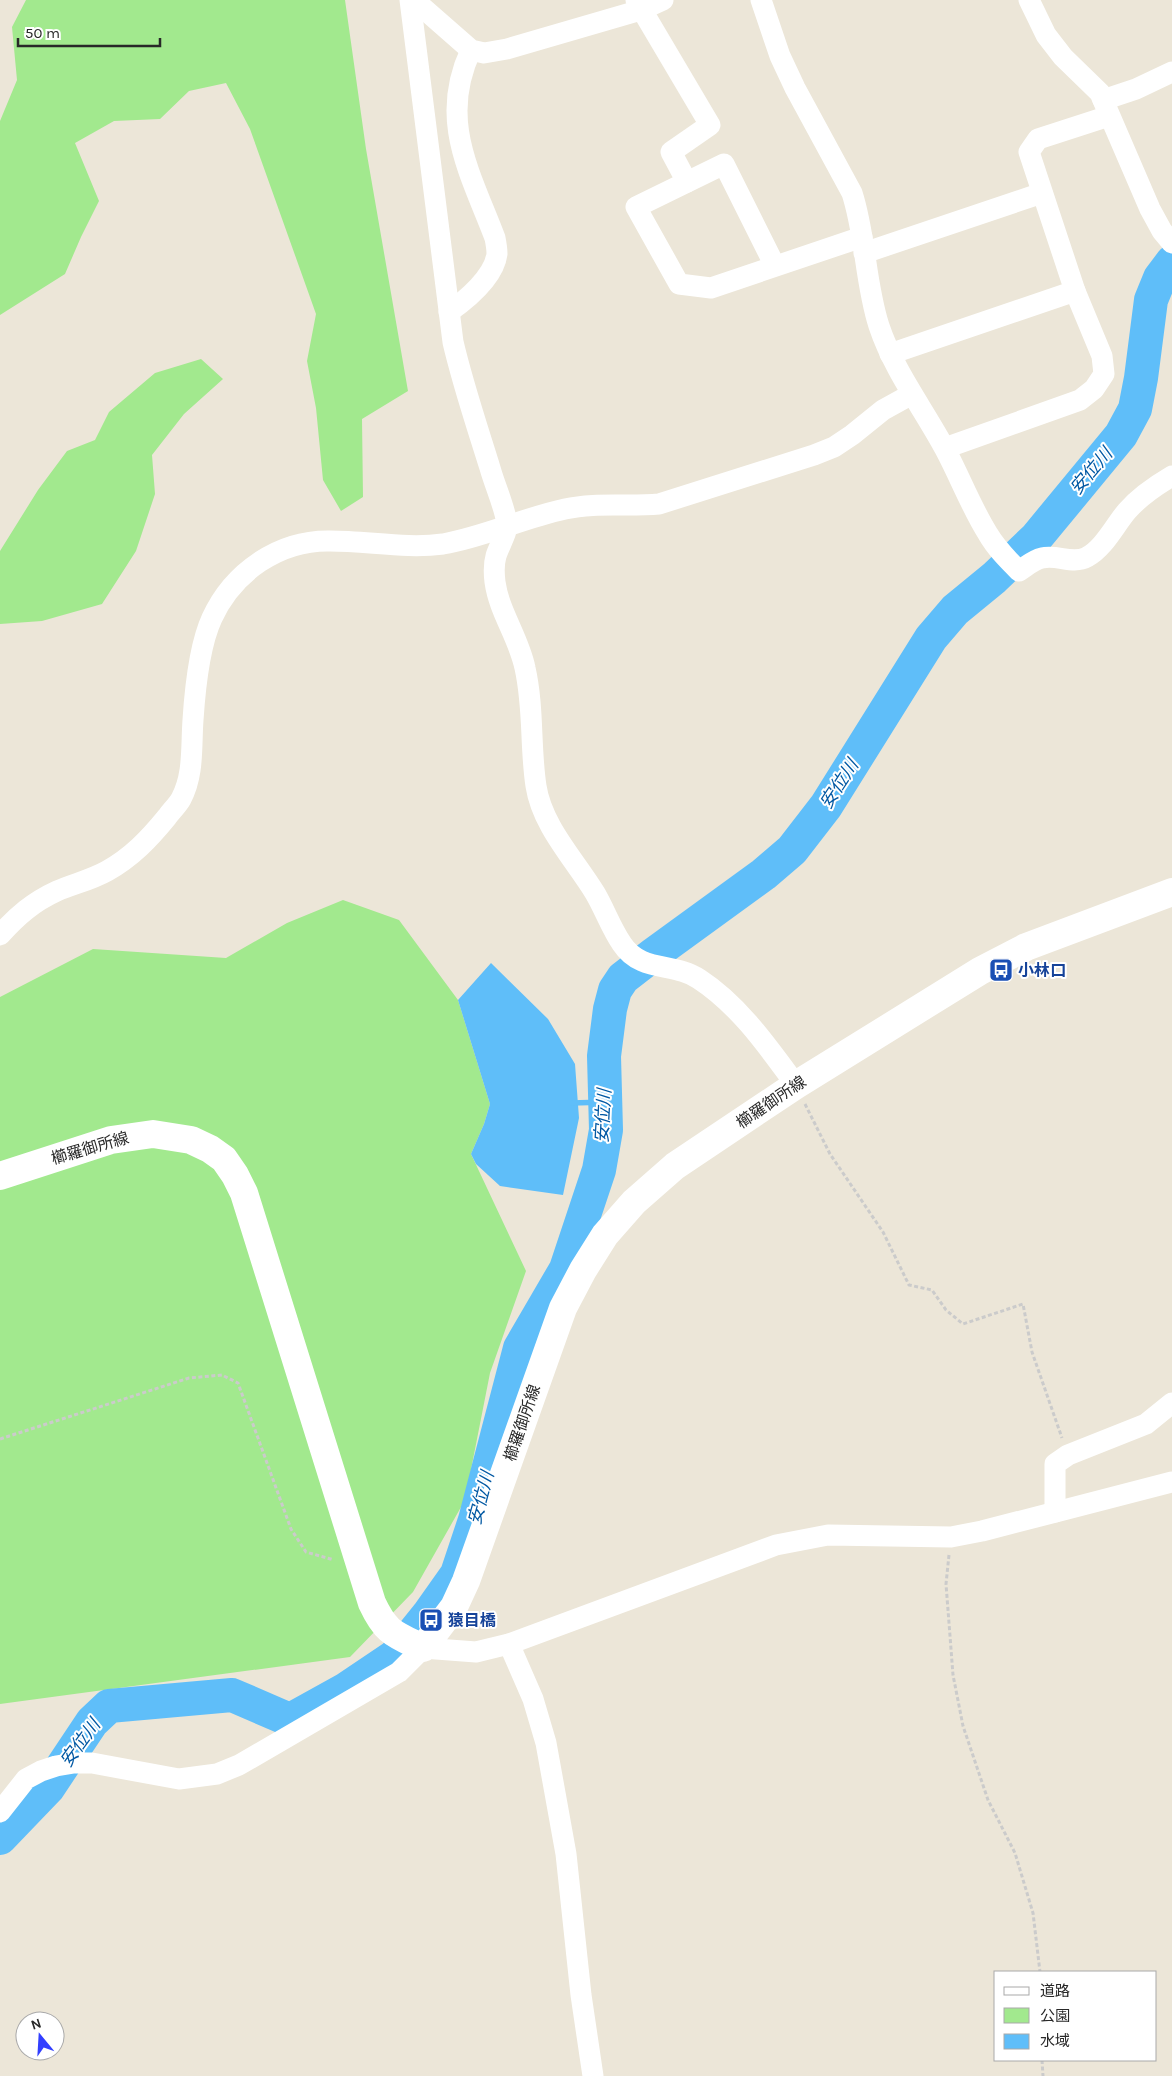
<svg xmlns="http://www.w3.org/2000/svg" width="1172" height="2076" font-family="Karla,'Noto Sans JP',sans-serif">
	<style>
		.green { fill: #a2e98e }
		.water { fill: #5fbef9 }
		.lines { fill: none; stroke-linecap: round; stroke-linejoin: round }
		.stream { stroke: #5fbef9; stroke-width: 5.5 }
		.river { stroke: #5fbef9; stroke-width: 34 }
		.path { stroke: #cbcbcb; stroke-width: 3; stroke-dasharray: 4 2.5; stroke-linecap: butt }
		.street { stroke: #fff; stroke-width: 21 }
		.secondary { stroke: #fff; stroke-width: 28 }
		.labels { text-anchor: middle; dominant-baseline: central; stroke-width: 4; stroke-linejoin: round; paint-order: stroke }
		.transit-label { font-size: 16px; font-weight: bold; fill: #164399; stroke: #fff; text-anchor: start }
		.street-label { font-size: 16px; fill: #282828; stroke: #fff }
		.water-label { font-size: 18px; font-style: italic; fill: #0158a3; stroke: #fff }
	</style>
	<rect width="100%" height="100%" fill="#ece6d8"/>
	<g class="green">
		<polygon points="26,0 345,0 366,149 408,391 362,419 363,497 341,511 323,480 316,408 307,361 316,314 250,129 226,83 189,91 160,119 114,121 75,143 99,201 81,237 65,274 0,315 0,121 17,80 12,27"/>
		<polygon points="201,359 223,379 184,414 152,455 155,494 136,551 102,604 42,621 0,624 0,551 38,490 67,451 95,440 109,412 155,373"/>
		<polygon points="343,900 399,920 458,1000 490,1104 484,1124 471,1154 526,1271 490,1373 465,1500 413,1592 350,1657 0,1704 0,997 93,949 226,958 287,923"/>
	</g>
	<polygon class="water" points="491,963 548,1019 575,1064 579,1118 563,1195 500,1186 476,1164 471,1154 484,1124 490,1104 458,1000"/>
	<g class="lines">
		<polyline class="stream" points="572,1103 606,1102"/>
		<polyline class="river" points="0,1838 48,1788 92,1722 109,1706 232,1695 290,1720 346,1689 395,1656 428,1615 457,1574 475,1520 520,1348 566,1269 599,1170 606,1130 604,1056 610,1009 615,990 623,978 654,954 764,874 792,850 826,806 931,638 955,610 994,578 1036,538 1121,435 1135,409 1141,378 1151,300 1160,278 1172,262"/>
		<g class="path">
			<polyline points="805,1104 830,1154 883,1232 909,1285 932,1290 946,1310 963,1324 1023,1304 1032,1352 1062,1438"/>
			<polyline points="0,1439 189,1378 222,1375 238,1383 291,1529 306,1552 334,1560"/>
			<polyline points="949,1555 946,1584 953,1675 963,1726 988,1800 1015,1853 1033,1913 1040,1972"/>
			<polyline points="1042,2060 1043,2076"/>
		</g>
		<g class="street">
			<path d="M410,0L453,342C463,385 477,426 490,468C495,486 504,505 507,523C508,532 499,546 496,556C494,563 494,574 495,582C499,612 519,638 525,668C534,708 530,747 536,786C542,826 575,860 595,893C605,910 611,928 622,944C641,973 674,962 699,979C739,1005 768,1047 796,1085"/>
			<polyline points="414,0 471,50 484,53 507,49 641,10 663,0"/>
			<polyline points="636,0 710,125 671,152 687,182"/>
			<path d="M761,0L780,56L795,88L852,193C866,236 865,283 879,326C894,371 923,408 945,449C960,477 971,507 988,534C996,548 1008,560 1019,571C1027,566 1033,560 1042,558C1057,554 1073,565 1087,557C1104,548 1115,525 1127,511C1140,496 1155,486 1172,476"/>
			<polyline points="1029,0 1046,35 1063,57 1100,93 1150,209 1162,231 1172,243"/>
			<polyline points="1103,100 1136,89 1172,72"/>
			<polyline points="864,253 1042,193"/>
			<polyline points="775,266 724,164 636,207 679,284 711,288 862,237"/>
			<path d="M449,312C466,300 494,277 497,254C497,249 496,243 495,238C470,172 438,120 471,50"/>
			<polyline points="890,354 1075,291"/>
			<polyline points="945,448 1080,400 1094,389 1104,374 1102,356 1075,291 1029,152 1038,139 1109,116"/>
			<path d="M0,935C17,916 33,902 57,891C73,884 91,880 107,871C132,857 149,839 167,817C171,811 177,806 181,799C194,775 191,747 193,720C195,689 199,646 212,618C233,572 279,540 330,541C368,541 406,549 443,544C484,537 523,518 565,509C596,502 627,507 659,504L814,455L834,447L852,435L883,410L912,394"/>
			<polyline points="1055,1512 1055,1464 1068,1455 1146,1424 1172,1403"/>
			<polyline points="509,1644 533,1699 546,1743 566,1854 581,1995 593,2076"/>
			<polyline points="0,1812 26,1779 41,1771 56,1766 74,1763 92,1763 179,1779 217,1774 239,1765 399,1672 423,1648 476,1652 509,1644 776,1545 828,1535 951,1537 982,1531 1172,1482"/>
		</g>
		<path class="secondary" d="M0,1176L111,1140L153,1134L191,1140L210,1149L224,1159L235,1175L244,1193L372,1603C386,1633 394,1634 423,1648L454,1607L466,1581L563,1308L583,1270L605,1235L634,1202L675,1166L796,1085L980,971L1026,947L1172,892"/>
	</g>
	<defs>
		<g id="bus-square" transform="scale(1.25)"><rect x="-9" y="-9" width="18" height="18" rx="4" fill="#1a4fb4" stroke="#fff"/><path d="M-5-6H5V4H4V6H2V4H-2V6H-4V4H-5ZM-3.5-4V0h7V-4ZM-3.5 1.2v1.5H-2V1.2ZM2 1.2v1.5H3.5V1.2Z" fill="#fff"/></g>
	</defs>
	<g fill-rule="evenodd">
		<use href="#bus-square" x="1001" y="970"/>
		<use href="#bus-square" x="431" y="1620"/>
	</g>
	<g class="labels">
		<g class="transit-label">
			<text x="1018" y="970">小林口</text>
			<text x="448" y="1620">猿目橋</text>
		</g>
		<g class="street-label">
			<text transform="translate(771 1102) rotate(-34)">櫛羅御所線</text>
			<text transform="translate(90 1148) rotate(-16)">櫛羅御所線</text>
			<text transform="translate(522 1423) rotate(-71)">櫛羅御所線</text>
		</g>
		<g class="water-label">
			<text transform="translate(1091 471) rotate(-50)">安位川</text>
			<text transform="translate(839 784) rotate(-57)">安位川</text>
			<text transform="translate(603 1116) rotate(-87)">安位川</text>
			<text transform="translate(481 1498) rotate(-75)">安位川</text>
			<text transform="translate(80 1743) rotate(-54)">安位川</text>
		</g>
	</g>
	<rect x="994" y="1971" width="162" height="90" fill="#ffffff" stroke="#a9a9a9"/>
	<rect x="1004" y="1987" width="25" height="8" fill="#ffffff" stroke="#a9a9a9"/>
	<text x="1040" y="1996" font-size="15" fill="#282828">道路</text>
	<rect x="1004" y="2008" width="25" height="15" fill="#a2e98e" stroke="#a9a9a9"/>
	<text x="1040" y="2021" font-size="15" fill="#282828">公園</text>
	<rect x="1004" y="2034" width="25" height="15" fill="#5fbef9" stroke="#a9a9a9"/>
	<text x="1040" y="2046" font-size="15" fill="#282828">水域</text>
	<g transform="translate(40 2036) rotate(342)"><circle r="24" fill="#ffffff" stroke="#a9a9a9"/>
	<path d="M0-4L9 19L0 12L-9 19Z" fill="#323fff"/>
	<text y="-8" font-size="14" font-weight="bold" text-anchor="middle" fill="#282828">N</text>
	</g>
	<path d="M18 38v8h142v-8" fill="none" stroke="#282828" stroke-width="2.5"/>
	<text x="25" y="38" font-size="15" fill="#282828" stroke="#ffffff" stroke-width="4" paint-order="stroke">50 m</text>
</svg>
